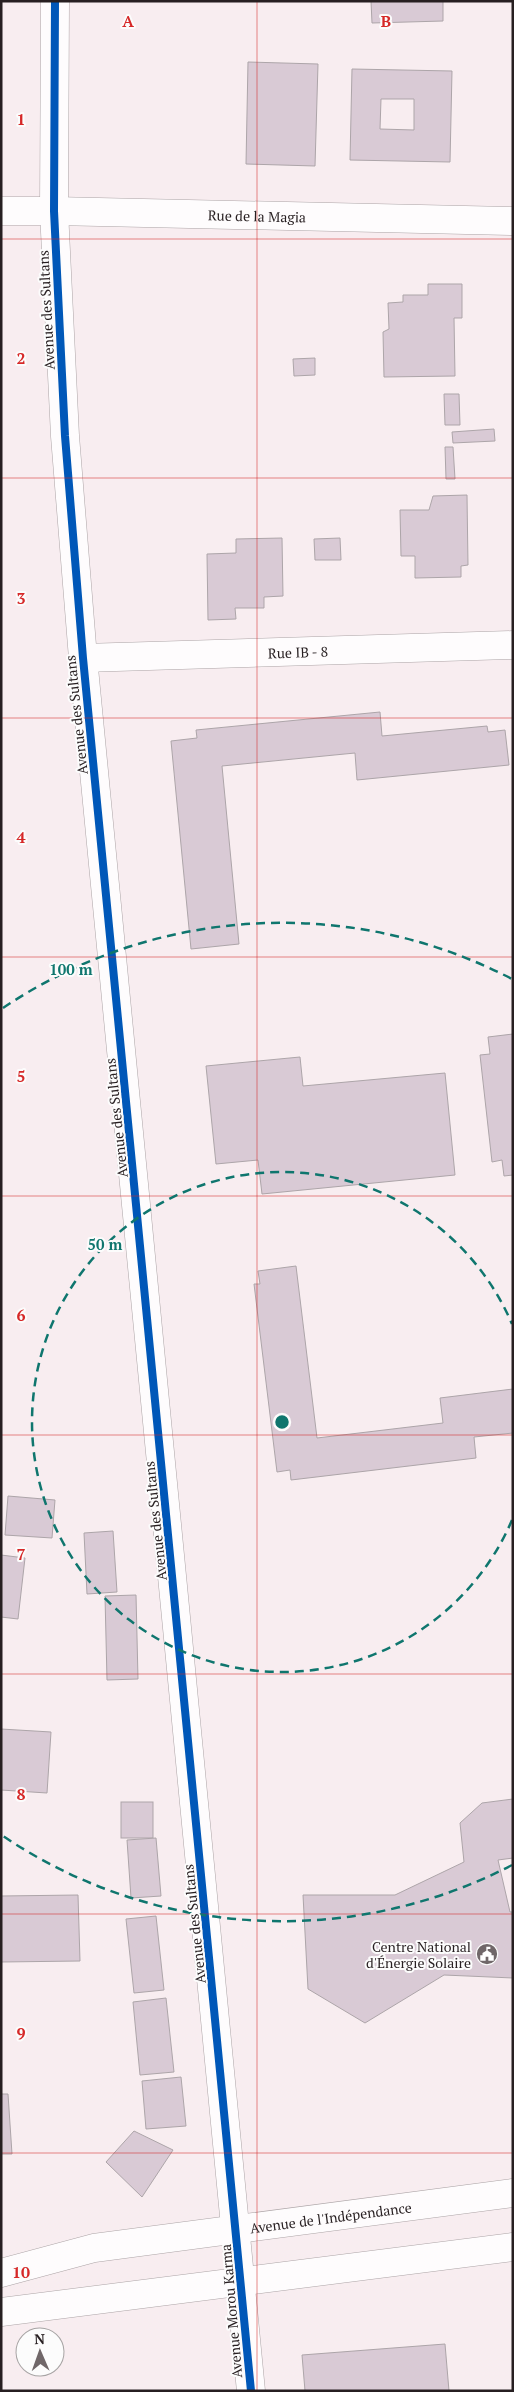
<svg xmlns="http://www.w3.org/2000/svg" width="514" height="2392" font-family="'PT Serif',serif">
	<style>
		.building { fill: #d9cad5; stroke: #ada5a9; fill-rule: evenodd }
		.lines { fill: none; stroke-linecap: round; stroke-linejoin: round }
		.minor-casing { stroke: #aca4a6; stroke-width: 29 }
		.tertiary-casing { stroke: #aca4a6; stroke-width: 29 }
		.trunk-casing { stroke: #aca4a6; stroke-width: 29 }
		.minor { stroke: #fefcfd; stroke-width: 28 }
		.tertiary { stroke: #fefcfd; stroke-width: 28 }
		.trunk { stroke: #fefcfd; stroke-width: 28 }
		.cycleway-casing { stroke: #fcfcfc; stroke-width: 11 }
		.cycleway { stroke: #0057b8; stroke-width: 8 }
		.grid { fill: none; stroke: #d62828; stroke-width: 1; stroke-opacity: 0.55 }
		.ring { fill: none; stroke: #0f766e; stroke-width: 2.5; stroke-dasharray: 9 6 }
		.labels { text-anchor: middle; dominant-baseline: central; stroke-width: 4; stroke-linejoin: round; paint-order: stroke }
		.street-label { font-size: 14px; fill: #271f21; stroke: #fcfcfc }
		.poi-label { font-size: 14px; fill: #271f21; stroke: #fcfcfc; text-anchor: end }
		.grid-label { font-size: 16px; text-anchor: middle; font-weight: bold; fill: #d62828; stroke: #fcfcfc; stroke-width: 4; stroke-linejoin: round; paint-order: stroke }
		.centre { fill: #0f766e; stroke: #fcfcfc; stroke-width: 2.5 }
		.ring-label { font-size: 15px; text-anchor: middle; font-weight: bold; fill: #0f766e; stroke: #fcfcfc; stroke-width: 4; stroke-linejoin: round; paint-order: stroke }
	</style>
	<rect width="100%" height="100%" fill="#f8edf0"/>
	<g class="building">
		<polygon points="371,1 443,1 443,21 372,23"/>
		<polygon points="248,62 318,64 315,166 246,164"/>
		<path d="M352,69L452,71L450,162L350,160ZM381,99H414V130L380,129Z"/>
		<polygon points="428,284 462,284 462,318 454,318 455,376 384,377 383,332 389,329 388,303 403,302 403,295 428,295"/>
		<polygon points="315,358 315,375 294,376 293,359"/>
		<polygon points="444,394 459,394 460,425 445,425"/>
		<polygon points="494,429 495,441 453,443 452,432"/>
		<polygon points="445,447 453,447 455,479 446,479"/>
		<polygon points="467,495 468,565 461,566 461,577 415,578 415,556 401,556 400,510 429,510 433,496"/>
		<polygon points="282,538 283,596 264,597 264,608 235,608 236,619 208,620 207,554 236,553 236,539"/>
		<polygon points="340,538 341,560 315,560 314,539"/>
		<polygon points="380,712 382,736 487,726 488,732 505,730 509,765 357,780 355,753 222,766 239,944 191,949 171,741 197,738 196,730"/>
		<polygon points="513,1034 513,1175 504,1176 502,1160 492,1162 480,1055 490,1054 488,1037"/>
		<polygon points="300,1057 303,1086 445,1073 455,1175 262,1194 258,1160 216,1164 206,1066"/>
		<polygon points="296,1266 317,1438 443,1423 440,1398 513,1389 513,1433 474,1437 476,1458 291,1480 290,1470 277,1472 254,1284 260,1284 258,1271"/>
		<polygon points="8,1496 55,1500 52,1538 5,1535"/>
		<polygon points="113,1531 117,1592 87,1594 84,1533"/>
		<polygon points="1,1555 25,1558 18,1619 1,1617"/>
		<polygon points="136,1595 138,1679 107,1680 105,1596"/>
		<polygon points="1,1729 51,1732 47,1793 1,1790"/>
		<polygon points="513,1799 513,1858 498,1860 510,1912 513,1912 513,1978 444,1975 365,2023 308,1989 303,1895 395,1895 464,1862 460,1823 482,1803"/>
		<rect x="121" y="1802" width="32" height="36"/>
		<polygon points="156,1838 161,1896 131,1898 127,1840"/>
		<polygon points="78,1895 80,1961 1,1962 1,1896"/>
		<polygon points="156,1916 164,1990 134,1993 126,1919"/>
		<polygon points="166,1998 174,2072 140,2075 133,2002"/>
		<polygon points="181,2077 186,2126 146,2129 142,2081"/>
		<polygon points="1,2094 8,2094 12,2154 1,2154"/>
		<polygon points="134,2131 173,2150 142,2197 106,2162"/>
		<polygon points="445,2344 449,2391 305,2391 302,2355"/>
	</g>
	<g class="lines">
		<g class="minor-casing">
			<g id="minor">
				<path id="s1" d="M1,211H54L513,221"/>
				<path id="s2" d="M83,658L513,645"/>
			</g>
		</g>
		<g class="tertiary-casing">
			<polyline id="tertiary" points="55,1 54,211 65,436 83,658 251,2391"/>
		</g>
		<g class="trunk-casing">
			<g id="trunk">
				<path id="s3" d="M1,2273L94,2248L513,2193"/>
				<polyline points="1,2312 513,2247"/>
			</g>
		</g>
		<use href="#minor" class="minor"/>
		<use href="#tertiary" class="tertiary"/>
		<use href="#trunk" class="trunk"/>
		<g class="cycleway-casing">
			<polyline id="cycleway" points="55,1 54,211 65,436 83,658 251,2391"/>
		</g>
		<use href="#cycleway" class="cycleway"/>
	</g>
	<path class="grid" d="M257,1V2391M1,239H513M1,478H513M1,718H513M1,957H513M1,1196H513M1,1435H513M1,1674H513M1,1914H513M1,2153H513"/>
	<g class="ring">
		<path d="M512 1520A250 250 0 1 1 512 1324"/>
		<path d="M512 1865A499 499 0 0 1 3 1836M3 1008A499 499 0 0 1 512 979"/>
	</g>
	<defs>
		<g id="civic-disc" transform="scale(1.125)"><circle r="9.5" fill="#706769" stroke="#fcfcfc"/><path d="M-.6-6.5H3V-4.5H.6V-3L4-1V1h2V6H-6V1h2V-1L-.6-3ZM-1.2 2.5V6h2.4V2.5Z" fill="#fff"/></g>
	</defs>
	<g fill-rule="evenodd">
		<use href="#civic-disc" x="487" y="1954"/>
	</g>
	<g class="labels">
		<g class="street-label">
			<text stroke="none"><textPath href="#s1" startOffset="256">Rue de la Magia</textPath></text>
			<text transform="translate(46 310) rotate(-93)">Avenue des Sultans</text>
			<text stroke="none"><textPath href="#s2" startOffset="215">Rue IB - 8</textPath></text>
			<text transform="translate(76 715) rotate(-96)">Avenue des Sultans</text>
			<text transform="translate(116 1118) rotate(-96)">Avenue des Sultans</text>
			<text transform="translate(155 1521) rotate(-96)">Avenue des Sultans</text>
			<text transform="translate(194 1924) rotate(-96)">Avenue des Sultans</text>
			<text stroke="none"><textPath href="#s3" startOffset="335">Avenue de l'Indépendance</textPath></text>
			<text transform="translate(231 2311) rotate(-95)">Avenue Morou Karma</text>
		</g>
		<g class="poi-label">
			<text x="471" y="1946">Centre National<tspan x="471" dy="16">d'Énergie Solaire</tspan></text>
		</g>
	</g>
	<g class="grid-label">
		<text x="128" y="27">A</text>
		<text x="386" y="27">B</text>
		<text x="21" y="125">1</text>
		<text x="21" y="364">2</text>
		<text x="21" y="604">3</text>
		<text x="21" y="843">4</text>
		<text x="21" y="1082">5</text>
		<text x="21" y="1321">6</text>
		<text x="21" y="1560">7</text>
		<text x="21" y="1800">8</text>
		<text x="21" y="2039">9</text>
		<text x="21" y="2278">10</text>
	</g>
	<circle cx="282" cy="1422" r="8" class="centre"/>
	<g class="ring-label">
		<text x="71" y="975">100 m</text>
		<text x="105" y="1250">50 m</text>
	</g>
	<rect width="514" height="2392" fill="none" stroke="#271f21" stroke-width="5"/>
	<g transform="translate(40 2352) rotate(358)"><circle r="24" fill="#fcfcfc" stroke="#a7a4a4"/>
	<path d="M0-4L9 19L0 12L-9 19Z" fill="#706769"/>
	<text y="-8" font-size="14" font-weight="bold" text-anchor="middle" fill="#271f21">N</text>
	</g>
</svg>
